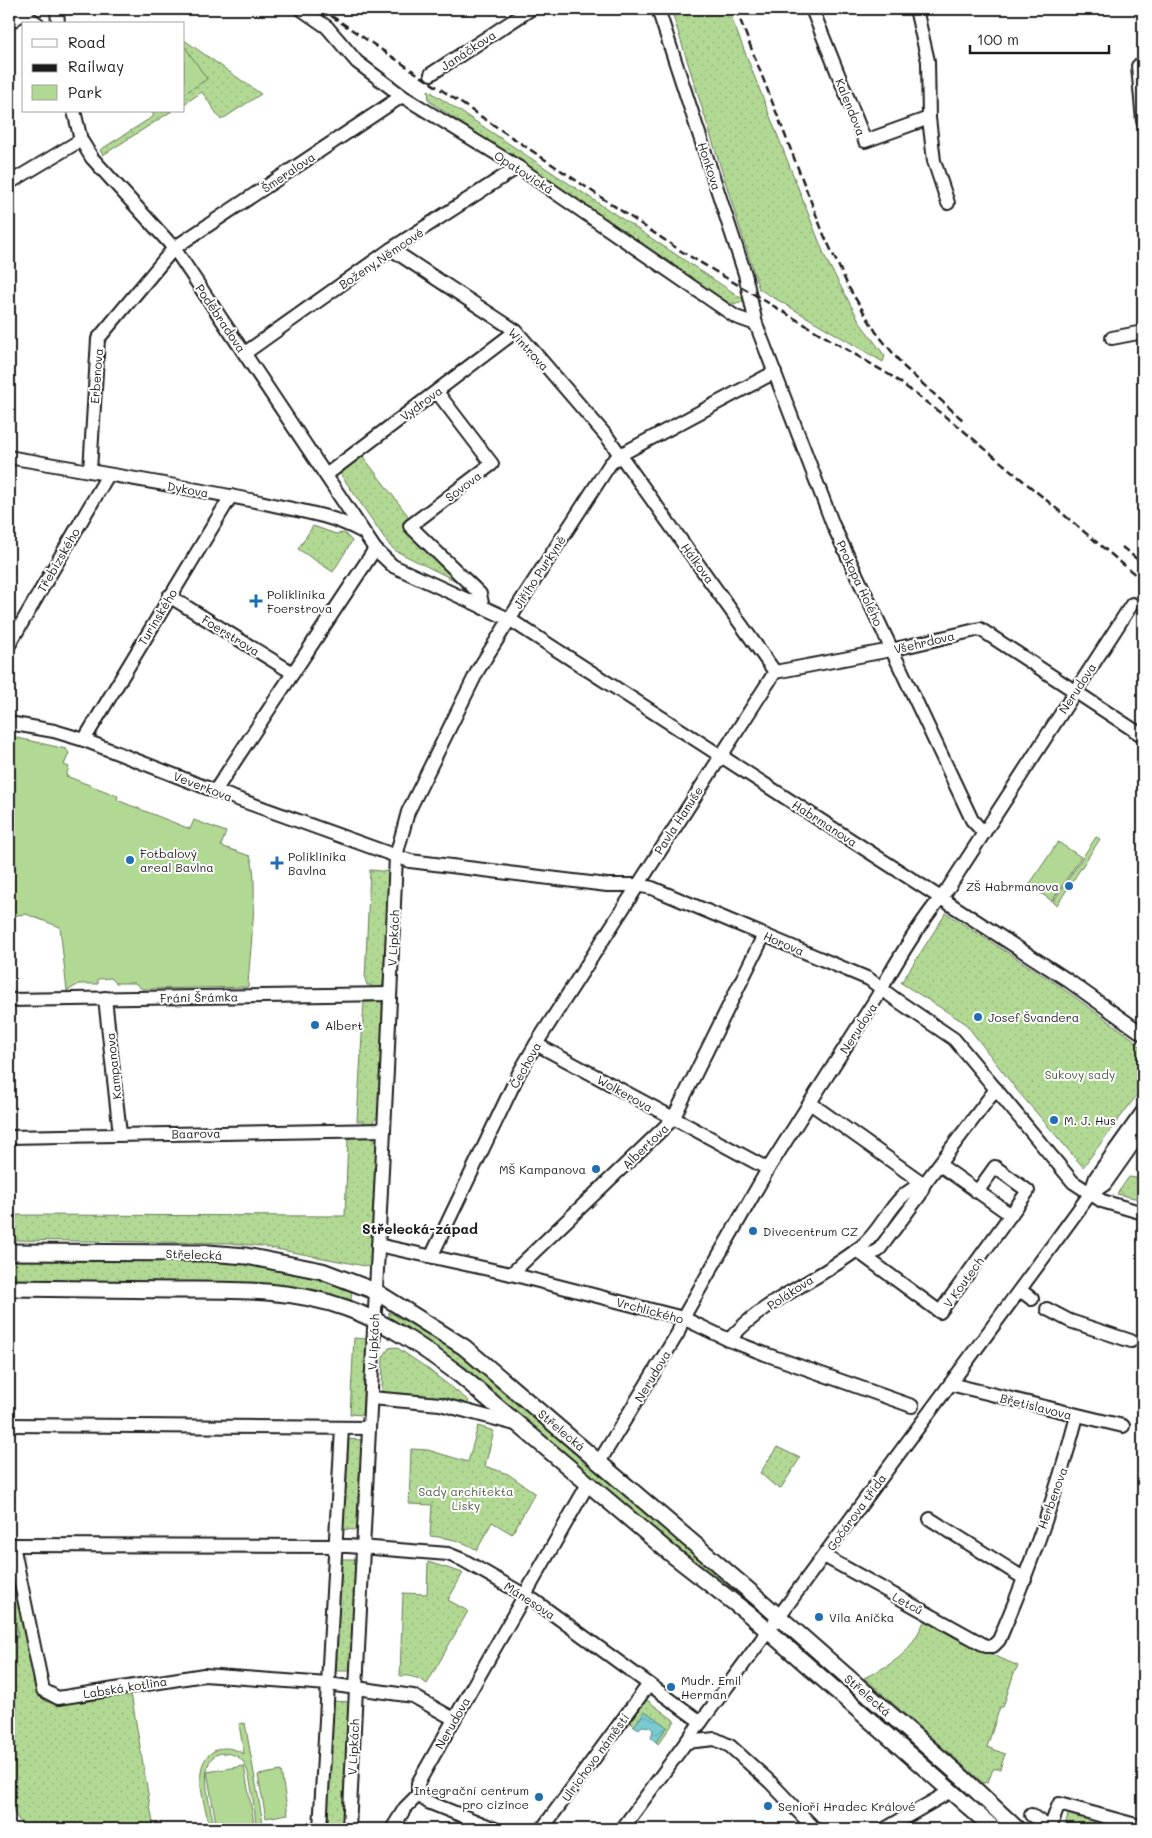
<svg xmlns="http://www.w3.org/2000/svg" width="1152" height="1838" font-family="Mali,sans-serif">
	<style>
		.green { fill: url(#green-dots); stroke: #677a58 }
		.pitch { fill: #b2d994; stroke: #677a58 }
		.water { fill: url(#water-waves); stroke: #548589 }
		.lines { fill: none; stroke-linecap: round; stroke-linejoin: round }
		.minor-casing { stroke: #1c1c1c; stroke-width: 16 }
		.major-casing { stroke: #1c1c1c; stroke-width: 19 }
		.minor { stroke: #fff; stroke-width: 12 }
		.major { stroke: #fff; stroke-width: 15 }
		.rail { stroke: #1c1c1c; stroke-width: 2.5; stroke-dasharray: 8 4; stroke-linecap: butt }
		.poi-dot { fill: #1f6fb2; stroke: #fff; stroke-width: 2 }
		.labels { text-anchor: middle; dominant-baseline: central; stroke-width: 4; stroke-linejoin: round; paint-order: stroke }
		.street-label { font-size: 12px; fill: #1c1c1c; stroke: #fff }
		.poi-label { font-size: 12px; fill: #1c1c1c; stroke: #fff; text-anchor: start }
		.park-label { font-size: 12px; fill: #505e46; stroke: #fff }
		.neighbourhood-label { font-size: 14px; font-weight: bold; fill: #1c1c1c; stroke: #fff }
	</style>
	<defs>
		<pattern id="green-dots" width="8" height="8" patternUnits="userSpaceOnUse" patternTransform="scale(1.25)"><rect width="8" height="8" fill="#b2d994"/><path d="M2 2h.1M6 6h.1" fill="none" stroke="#98ba7f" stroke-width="1.8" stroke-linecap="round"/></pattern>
		<pattern id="water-waves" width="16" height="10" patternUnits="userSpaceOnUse" patternTransform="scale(1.25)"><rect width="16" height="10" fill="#7acbd1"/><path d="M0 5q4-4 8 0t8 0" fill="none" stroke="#69aeb3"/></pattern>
	</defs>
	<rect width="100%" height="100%" fill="#fff"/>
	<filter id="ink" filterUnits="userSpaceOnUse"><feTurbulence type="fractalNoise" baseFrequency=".02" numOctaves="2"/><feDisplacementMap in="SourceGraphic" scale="10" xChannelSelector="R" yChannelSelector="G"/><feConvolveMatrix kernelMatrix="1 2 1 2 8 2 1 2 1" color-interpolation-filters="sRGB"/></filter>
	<g filter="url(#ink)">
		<g class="green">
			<polygon points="671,9 728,9 826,259 861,324 885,356 883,362 759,289"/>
			<polygon points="184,40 261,94 221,120 202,92 184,104"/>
			<polygon points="428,90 746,301 728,305 429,101"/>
			<polygon points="151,111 172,111 103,155 100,150 154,116"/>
			<polygon points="362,455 409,517 480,583 474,590 396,551 390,546 339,472"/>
			<polygon points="313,526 336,534 344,533 352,541 333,572 298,549"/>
			<polygon points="370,870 392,872 386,980 380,989 371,989 371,985 367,985 365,979"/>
			<polygon points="946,913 1055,983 1132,1038 1142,1048 1143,1087 1083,1167 1016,1089 965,1023 901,983"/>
			<polygon points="371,997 380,1000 384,1008 379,1114 373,1122 364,1125 364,1121 357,1121 364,1002 370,1002"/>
			<polygon points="364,1134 373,1137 377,1145 370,1267 261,1246 230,1243 9,1240 9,1215 345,1216 348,1138 364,1137"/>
			<polygon points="1129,1177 1143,1179 1143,1200 1117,1194"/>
			<path d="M9,1257C123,1259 243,1248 352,1288L351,1300L270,1285L9,1282Z"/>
			<polygon points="389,1312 460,1351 756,1603 754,1606 674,1550 398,1326 389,1317"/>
			<polygon points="354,1338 367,1339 362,1415 350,1414"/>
			<polygon points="396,1347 424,1366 469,1401 467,1404 434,1396 382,1392 383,1357 389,1348"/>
			<path d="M478,1426L494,1431L485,1466L508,1474L535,1493L512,1534L492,1522L477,1550C462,1540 448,1538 430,1536L432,1505L409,1504L411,1449L428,1450L468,1462Z"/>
			<polygon points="346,1439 362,1440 357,1530 340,1529"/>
			<polygon points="777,1447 800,1458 781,1488 775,1486 760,1473"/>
			<polygon points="9,1554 12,1556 34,1679 45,1701 58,1705 128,1693 132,1699 154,1829 24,1829 9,1804"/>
			<polygon points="339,1559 356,1559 351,1671 333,1671"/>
			<path d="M428,1562L463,1573L448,1600L468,1611L427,1684C419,1678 410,1675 400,1676L403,1593L427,1594Z"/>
			<path d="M925,1620L955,1638L1018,1666L1014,1673L1003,1707H1000L987,1747L1005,1754L1000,1769H993L988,1782L983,1783L864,1678C899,1660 907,1656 925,1620Z"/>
			<polygon points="788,1636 845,1684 1010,1829 1002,1829 786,1639"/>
			<polygon points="647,1700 675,1721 658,1744 656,1742 666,1727 645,1712 634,1726 630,1722"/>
			<polygon points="331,1701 351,1702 345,1829 324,1829"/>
			<polygon points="1072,1813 1129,1829 1064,1829 1068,1815"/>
		</g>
		<g class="pitch">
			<polygon points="185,47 207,79 184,94 184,48"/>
			<path d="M9,736L66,749L69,753L64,765L69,767L66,776L118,796L117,800L190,829L194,820L226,832L221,846L250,856C260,878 249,959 248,987L142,989L135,983H116L111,978L98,979V984H79L67,991L60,927L26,914L9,916Z"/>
			<polygon points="1096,837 1100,839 1057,905 1053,902"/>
			<polygon points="1058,842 1081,857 1052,901 1029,885"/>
			<polygon points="12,1586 18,1637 9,1639 9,1587"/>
			<path d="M245,1723L264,1829H257C254,1813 252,1778 245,1765C241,1757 234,1754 226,1753C192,1751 212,1812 215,1829H210C206,1808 189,1764 214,1751C224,1745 235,1749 244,1754L239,1724Z"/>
			<polygon points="244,1766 255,1829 217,1829 207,1772"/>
			<polygon points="281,1771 288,1814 266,1818 258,1775"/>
		</g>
		<polygon class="water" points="645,1711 667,1727 656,1742 651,1738 653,1730 650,1727 642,1726 639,1729 634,1726"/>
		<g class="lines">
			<g class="minor-casing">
				<g id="minor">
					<polyline points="16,9 38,24"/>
					<polyline points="57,9 58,24"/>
					<polyline points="301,9 327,27 357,62 402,96 518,167 736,317 756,324"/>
					<polyline points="658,9 745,274 756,324 833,525 972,820 984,833"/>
					<polyline points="812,9 865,141 929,118"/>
					<polyline points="916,9 928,61 929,118 934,161 948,203"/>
					<polyline points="9,23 29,9"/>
					<polyline points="1143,65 1138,66 1143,121"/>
					<polyline points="431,74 531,9"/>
					<polyline points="74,111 81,140 92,158 174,248 375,549 393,566 509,619 1066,979 1143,1034"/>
					<polyline points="9,183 81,140"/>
					<polyline points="391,249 516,331 608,438 775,672"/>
					<polyline points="1112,338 1143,332"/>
					<polyline points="245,353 391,249 518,167"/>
					<polyline points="437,392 492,464 410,526 480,594 483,608"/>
					<path d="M9,457C92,472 177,485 260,502C294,510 330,514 361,531"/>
					<polyline points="90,471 98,339 174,248 402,96"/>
					<polyline points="326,475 516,331"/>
					<polyline points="169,596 293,673"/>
					<polyline points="9,645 108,475"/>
					<polyline points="9,723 54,731 84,740 215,791 410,861 607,885 636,885 652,888 869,979 895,999 954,1039 1073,1182 1102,1201 1143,1213"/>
					<polyline points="84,740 231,496"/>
					<polyline points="215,791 375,549"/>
					<polyline points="105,998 120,1134"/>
					<polyline points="9,1000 390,994"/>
					<polyline points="536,1044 768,1169"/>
					<polyline points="810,1103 924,1184"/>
					<polyline points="9,1137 384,1130"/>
					<polyline points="940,1165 1011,1215"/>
					<polyline points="1090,1194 1105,1184 1143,1130"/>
					<polyline points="378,1245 511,1274 683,1318 729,1340 765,1354 912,1406"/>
					<polyline points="856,1250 940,1312 1028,1191 995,1167 977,1192"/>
					<polyline points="860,1251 870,1254 878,1251 920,1195 924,1184 996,1089"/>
					<polyline points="432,1255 519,1073 536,1044 775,672 891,650 980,629 1143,736"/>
					<polyline points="511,1274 673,1119 764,935"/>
					<polyline points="1020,1290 1032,1299"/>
					<polyline points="1047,1309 1070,1321 1131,1341"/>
					<path d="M729,1340C765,1298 821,1280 863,1245C886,1225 893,1193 924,1184"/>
					<polyline points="950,1384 1123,1426"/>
					<polyline points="371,1398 440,1404 519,1425"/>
					<polyline points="9,1425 369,1428"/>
					<path d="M599,1462L678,1333L683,1318L768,1169L877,997C897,960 920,922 947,890L1132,604"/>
					<polyline points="930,1519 1025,1579"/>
					<polyline points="9,1545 348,1546 448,1554 463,1560 535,1601 701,1722"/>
					<polyline points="13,1545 43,1690 58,1698 204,1675 328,1684 413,1696 454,1719"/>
					<path d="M824,1556L986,1646H993L999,1640C1030,1568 1057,1493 1077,1416"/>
					<polyline points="686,1742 715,1739 730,1746 770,1782 815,1829"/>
					<polyline points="418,1795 418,1783 588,1484"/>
					<polyline points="418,1795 428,1802 495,1829"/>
					<polyline points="1031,1815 1050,1828 1059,1804 1143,1827"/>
					<polyline points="320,1829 342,1428"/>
					<polyline points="349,1829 387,1070 396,856 408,812 478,670 521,601 610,464 620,455 775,372"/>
					<polyline points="392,1829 405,1808 418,1795"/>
					<polyline points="542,1829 649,1684"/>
					<polyline points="622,1829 1052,1246 1090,1194 1096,1177 1143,1111"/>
					<polyline points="885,1829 944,1795"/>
				</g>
			</g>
			<g class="major-casing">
				<g id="major">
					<polyline points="9,1252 208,1253 246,1256 322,1271 375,1291 464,1347 761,1601 964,1779 1017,1829"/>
					<path d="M9,1288C63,1289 118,1289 172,1290C230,1290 290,1288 346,1308C387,1322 425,1349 460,1375L670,1553L750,1615L994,1829"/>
				</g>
			</g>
			<use href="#minor" class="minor"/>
			<use href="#major" class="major"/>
			<g class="rail">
				<polyline points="321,9 681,251 893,377 959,427 1143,581"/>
				<polyline points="736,9 824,235 849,288 876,332 904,367 965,422"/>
				<polyline points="1122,547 1143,564"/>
			</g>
		</g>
	</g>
	<g class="poi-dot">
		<path d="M253.5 593.5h5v5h5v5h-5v5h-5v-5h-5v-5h5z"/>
		<circle cx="130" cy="860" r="5"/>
		<path d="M274.5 855.5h5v5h5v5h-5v5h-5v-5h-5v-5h5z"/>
		<circle cx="1069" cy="886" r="5"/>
		<circle cx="978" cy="1017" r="5"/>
		<circle cx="315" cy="1025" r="5"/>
		<circle cx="1054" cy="1120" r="5"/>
		<circle cx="596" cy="1169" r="5"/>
		<circle cx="753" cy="1231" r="5"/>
		<circle cx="819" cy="1617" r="5"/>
		<circle cx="671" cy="1687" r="5"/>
		<circle cx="539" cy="1797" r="5"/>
		<circle cx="768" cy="1806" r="5"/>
	</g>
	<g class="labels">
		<g class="street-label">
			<text transform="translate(468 50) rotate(-33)">Janáčkova</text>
			<text transform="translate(851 107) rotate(68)">Kalendova</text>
			<text transform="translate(710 166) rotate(72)">Honkova</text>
			<text transform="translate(288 172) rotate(-34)">Šmeralova</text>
			<text transform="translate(524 172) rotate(33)">Opatovická</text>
			<text transform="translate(381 258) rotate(-34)">Boženy Němcové</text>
			<text transform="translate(221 318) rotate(56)">Poděbradova</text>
			<text transform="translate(529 349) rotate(47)">Wintrova</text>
			<text transform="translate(96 376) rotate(-86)">Erbenova</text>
			<text transform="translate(421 403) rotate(-37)">Vydrova</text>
			<text transform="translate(463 486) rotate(-37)">Sovova</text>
			<text transform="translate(188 489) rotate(10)">Dykova</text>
			<text transform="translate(58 560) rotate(-60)">Třebízského</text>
			<text transform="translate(698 563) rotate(54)">Hálkova</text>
			<text transform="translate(539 572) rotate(-57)">Jiřího Purkyně</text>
			<text transform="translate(860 583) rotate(65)">Prokopa Holého</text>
			<text transform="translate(157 617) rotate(-59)">Turinského</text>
			<text transform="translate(231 635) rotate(32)">Foerstrova</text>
			<text transform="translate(924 642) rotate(-13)">Všehrdova</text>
			<text transform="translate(1077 688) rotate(-57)">Nerudova</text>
			<text transform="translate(203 786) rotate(21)">Veverkova</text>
			<text transform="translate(678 820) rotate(-57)">Pavla Hanuše</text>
			<text transform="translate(825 823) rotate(33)">Habrmanova</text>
			<text transform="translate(393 938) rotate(-87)">V Lipkách</text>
			<text transform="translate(784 943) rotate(23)">Horova</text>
			<text transform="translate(199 997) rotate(-1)">Fráni Šrámka</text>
			<text transform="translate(858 1028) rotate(-57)">Nerudova</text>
			<text transform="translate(525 1065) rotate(-61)">Čechova</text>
			<text transform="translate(113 1066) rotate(-96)">Kampanova</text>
			<text transform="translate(625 1093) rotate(29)">Wolkerova</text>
			<text transform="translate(196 1133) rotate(-1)">Baarova</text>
			<text transform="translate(645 1146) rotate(-44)">Albertova</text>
			<text transform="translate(194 1254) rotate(2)">Střelecká</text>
			<text transform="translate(963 1282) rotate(-54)">V Koutech</text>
			<text transform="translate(790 1292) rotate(-33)">Polákova</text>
			<text transform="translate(650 1310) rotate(15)">Vrchlického</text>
			<text transform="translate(373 1342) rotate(-87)">V Lipkách</text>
			<text transform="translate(652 1376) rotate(-59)">Nerudova</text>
			<text transform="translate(1036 1406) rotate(14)">Břetislavova</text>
			<text transform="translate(562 1430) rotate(40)">Střelecká</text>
			<text transform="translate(1052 1498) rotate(-70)">Herbenova</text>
			<text transform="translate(856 1512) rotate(-54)">Gočárova třída</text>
			<text transform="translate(530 1600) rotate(33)">Mánesova</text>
			<text transform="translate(908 1603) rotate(29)">Letců</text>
			<text transform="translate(125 1687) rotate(-9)">Labská kotlina</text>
			<text transform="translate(868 1695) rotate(41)">Střelecká</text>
			<text transform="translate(452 1723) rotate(-60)">Nerudova</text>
			<text transform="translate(353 1747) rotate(-87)">V Lipkách</text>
			<text transform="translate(595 1757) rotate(-54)">Ulrichovo náměstí</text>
		</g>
		<g class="poi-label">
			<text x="267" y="594">Poliklinika<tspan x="267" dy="14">Foerstrova</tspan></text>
			<text x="140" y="853">Fotbalový<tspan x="140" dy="14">areal Bavlna</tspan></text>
			<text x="288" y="856">Poliklinika<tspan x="288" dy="14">Bavlna</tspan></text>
			<text x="1059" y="886" text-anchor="end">ZŠ Habrmanova</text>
			<text x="988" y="1017">Josef Švandera</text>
			<text x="325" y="1025">Albert</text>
			<text x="1064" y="1120">M. J. Hus</text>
			<text x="586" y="1169" text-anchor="end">MŠ Kampanova</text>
			<text x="763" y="1231">Divecentrum CZ</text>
			<text x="829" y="1617">Vila Anička</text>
			<text x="681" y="1680">Mudr. Emil<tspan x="681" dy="14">Herman</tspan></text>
			<text x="529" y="1790" text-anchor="end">Integrační centrum<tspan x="529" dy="14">pro cizince</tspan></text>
			<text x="778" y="1806">Senioři Hradec Králové</text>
		</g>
		<g class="park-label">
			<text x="1080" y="1074">Sukovy sady</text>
			<text x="466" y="1491">Sady architekta<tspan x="466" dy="14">Lisky</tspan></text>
		</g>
		<g class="neighbourhood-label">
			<text x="420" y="1228">Střelecká-západ</text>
		</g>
	</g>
	<rect width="1152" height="1838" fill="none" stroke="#fff" stroke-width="30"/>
	<rect x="15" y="15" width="1122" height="1808" fill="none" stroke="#1c1c1c" stroke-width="2" filter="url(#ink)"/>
	<rect x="22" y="22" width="162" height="90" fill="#ffffff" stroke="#a4a4a4"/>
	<rect x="32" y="39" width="25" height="8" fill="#ffffff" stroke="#a4a4a4"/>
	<text x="68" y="48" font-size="15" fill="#1c1c1c">Road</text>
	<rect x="32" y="64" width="25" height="8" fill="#1c1c1c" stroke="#a4a4a4"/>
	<text x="68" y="72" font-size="15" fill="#1c1c1c">Railway</text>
	<rect x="32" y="85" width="25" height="15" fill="#b2d994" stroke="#a4a4a4"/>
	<text x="68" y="98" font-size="15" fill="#1c1c1c">Park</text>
	<path d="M970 45v8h139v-8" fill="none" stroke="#1c1c1c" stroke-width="2.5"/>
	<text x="977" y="45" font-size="15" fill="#1c1c1c" stroke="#ffffff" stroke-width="4" paint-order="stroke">100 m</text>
</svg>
